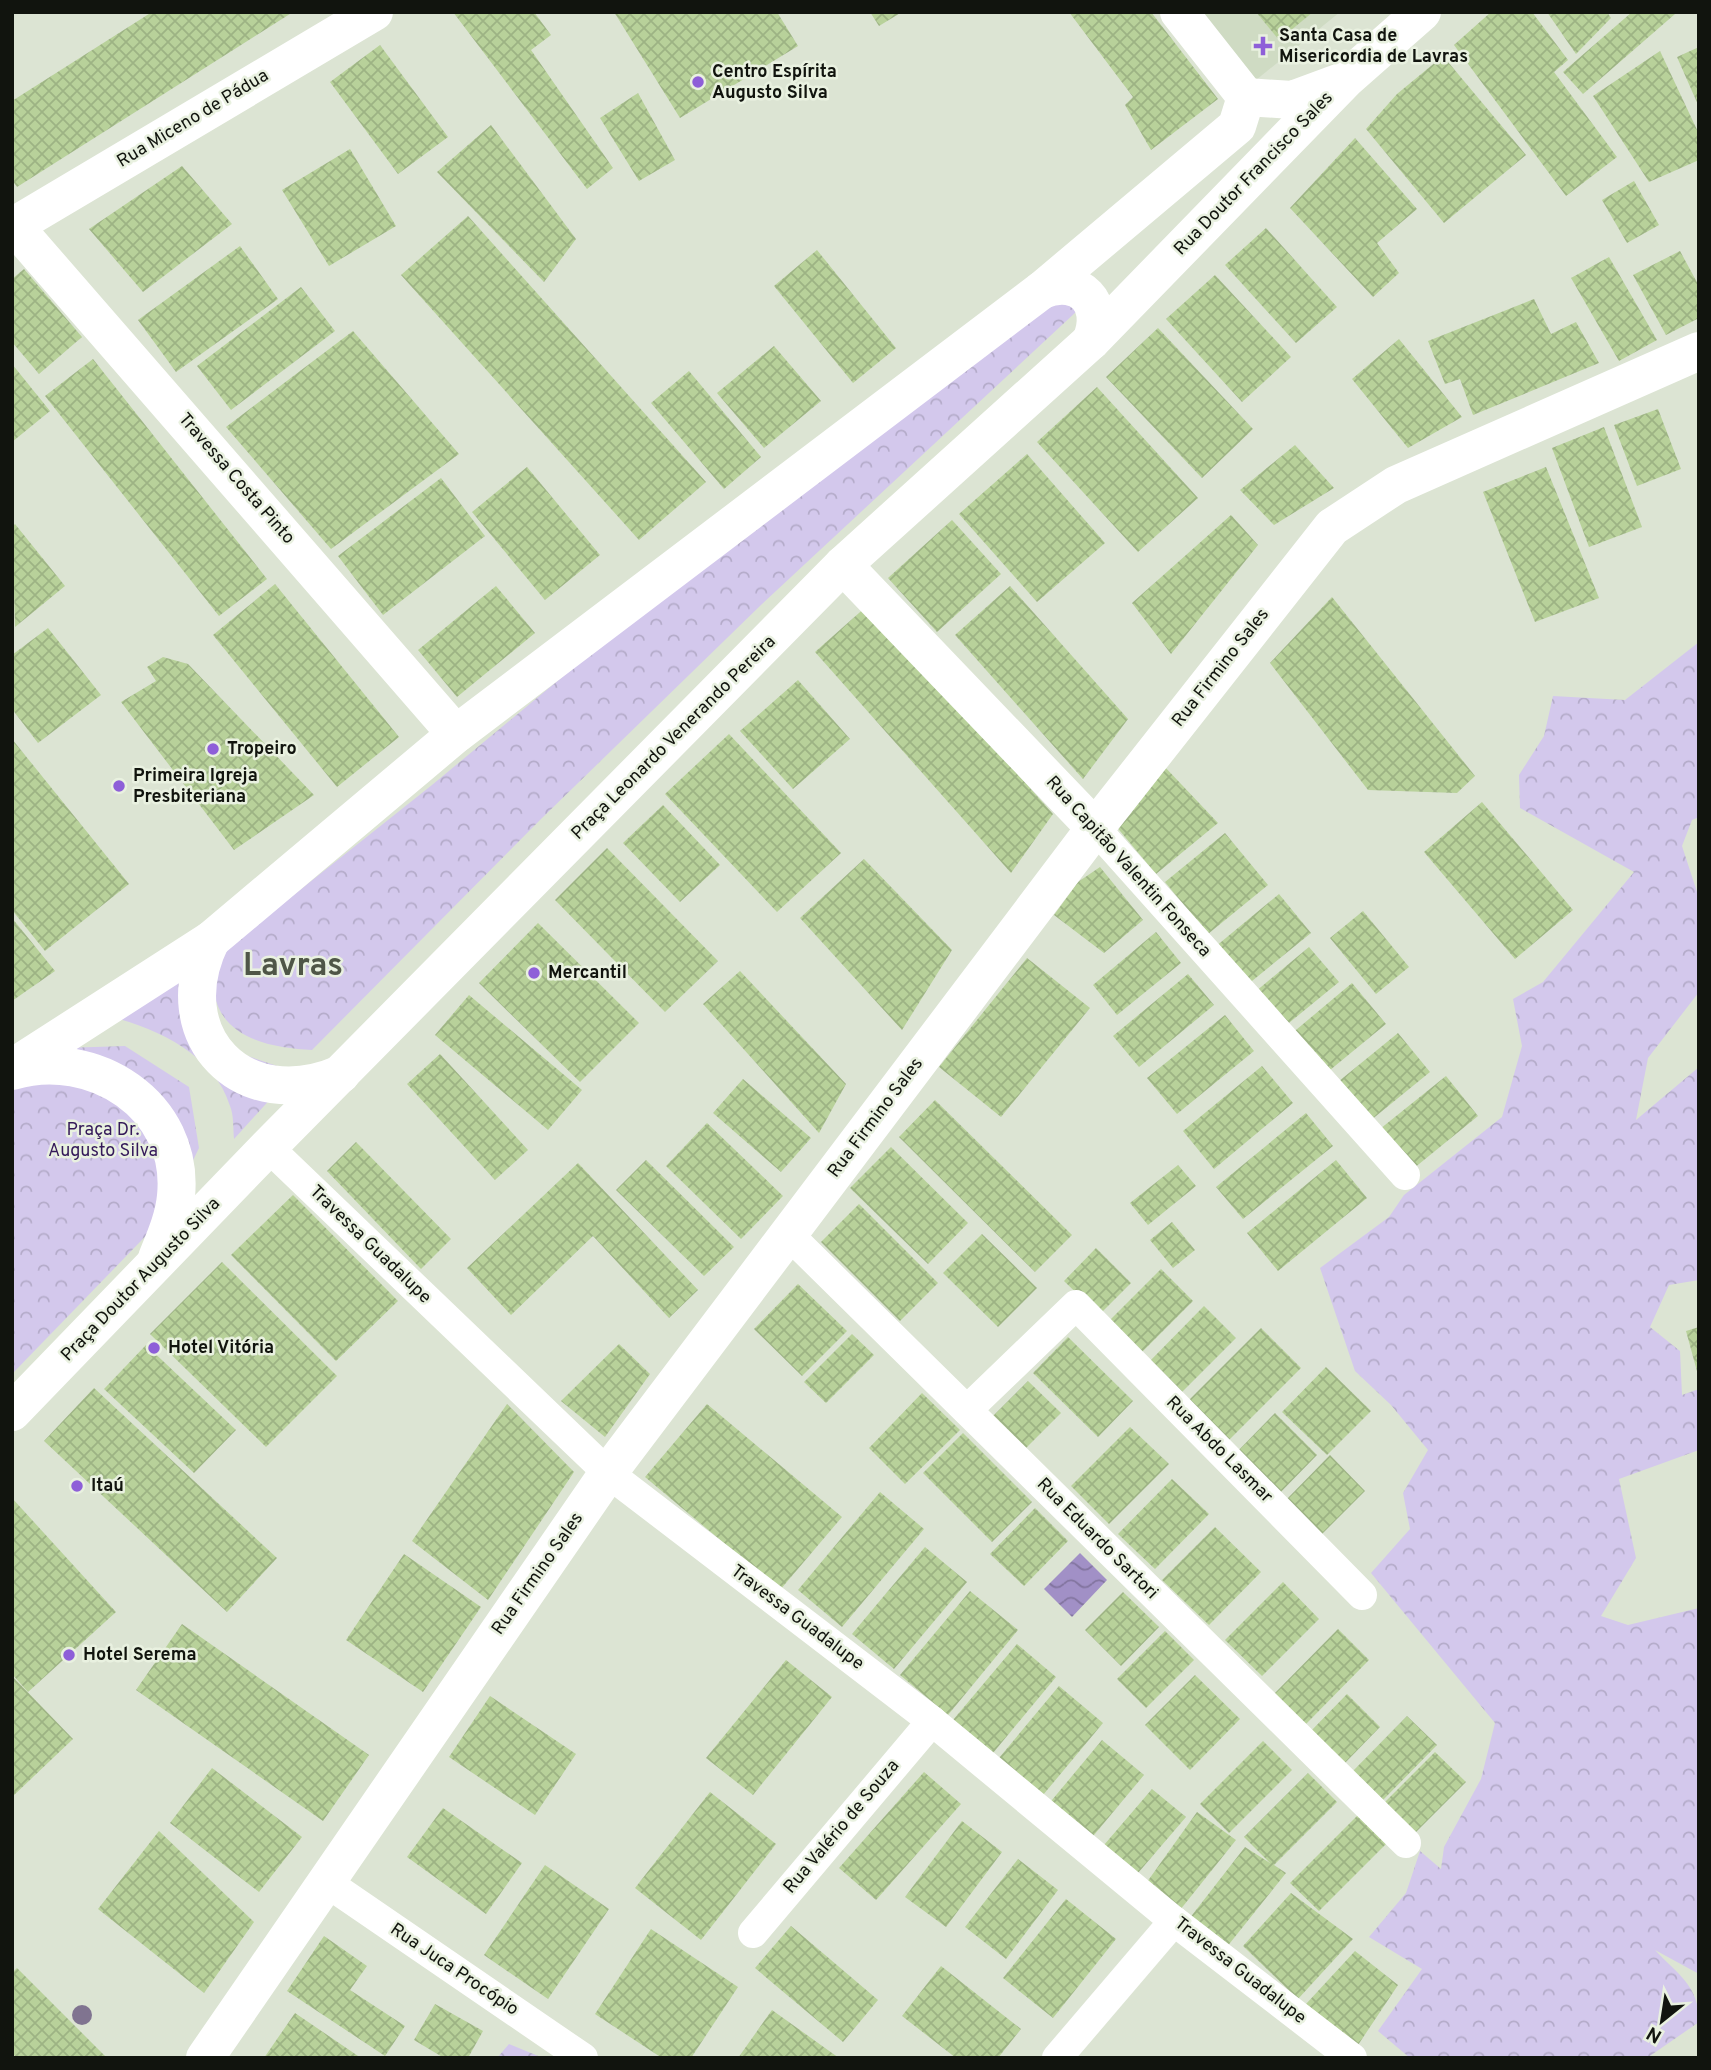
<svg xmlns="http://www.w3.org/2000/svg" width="1711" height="2070" font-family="Overpass,sans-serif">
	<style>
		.built { fill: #cfdbc3 }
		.forest { fill: url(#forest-crowns) }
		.water { fill: url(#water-waves) }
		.building { fill: url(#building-cross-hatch) }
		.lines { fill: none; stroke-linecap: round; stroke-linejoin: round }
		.minor { stroke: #fff; stroke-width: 30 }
		.tertiary { stroke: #fff; stroke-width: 38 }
		.secondary { stroke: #fff; stroke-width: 38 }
		.tree { fill: #807490 }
		.poi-dot { fill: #8e5fd8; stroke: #e9f1e0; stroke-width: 2.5 }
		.labels { text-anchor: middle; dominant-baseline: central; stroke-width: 5; stroke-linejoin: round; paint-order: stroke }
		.poi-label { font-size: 18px; font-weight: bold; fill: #11140e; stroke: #e9f1e0; text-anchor: start }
		.street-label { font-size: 18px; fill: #11140e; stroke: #e9f1e0 }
		.park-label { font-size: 18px; fill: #341959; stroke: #e9f1e0 }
		.town-label { font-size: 32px; font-weight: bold; fill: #4f5647; stroke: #e9f1e0 }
	</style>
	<defs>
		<pattern id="forest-crowns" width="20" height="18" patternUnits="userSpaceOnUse" patternTransform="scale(1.75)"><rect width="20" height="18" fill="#d3c8ec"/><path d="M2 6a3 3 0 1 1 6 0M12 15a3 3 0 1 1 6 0" fill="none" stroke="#b4abc9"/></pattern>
		<pattern id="water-waves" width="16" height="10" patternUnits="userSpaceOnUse" patternTransform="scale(1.75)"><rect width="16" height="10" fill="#a190c6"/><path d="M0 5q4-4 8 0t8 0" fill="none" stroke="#82749f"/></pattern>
		<pattern id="building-cross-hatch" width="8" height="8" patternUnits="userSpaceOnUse" patternTransform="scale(1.75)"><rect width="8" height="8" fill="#b8d19a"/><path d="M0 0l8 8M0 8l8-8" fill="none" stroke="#9db384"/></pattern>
	</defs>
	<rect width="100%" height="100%" fill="#dce4d3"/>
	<polygon class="built" points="1202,12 1340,12 1256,80"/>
	<g class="forest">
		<path d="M1052,289L1077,311L762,604L540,820L312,1050C273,1048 223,1040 214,993C212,982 213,970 213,959L432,785L643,610Z"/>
		<path d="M1699,642V817L1692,820L1682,846L1699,898V992L1648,1058L1636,1120L1699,1067V1280L1669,1285L1650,1327L1680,1351L1682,1395L1699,1389V1450L1619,1479L1636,1558L1601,1616L1628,1625L1699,1608V1974L1655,1950C1678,1975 1699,1985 1699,2022L1647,2058H1410L1378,2031L1422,1969L1369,1937L1406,1893L1420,1851L1441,1869L1444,1847L1481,1779L1495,1723L1371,1573L1410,1529L1403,1493L1428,1450L1391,1405L1355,1371L1320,1268L1389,1217L1404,1195L1502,1117L1522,1046L1513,999L1543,982L1634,872L1520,808L1519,775L1544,736L1553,696L1625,700Z"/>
		<path d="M184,968L212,1044L295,1072L234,1139C233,1128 234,1116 230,1106C215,1056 159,1029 112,1017Z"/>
		<polygon points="125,1046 189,1087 199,1148 167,1214 12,1374 12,1081 63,1048"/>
		<polygon points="509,2044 543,2058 497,2058"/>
	</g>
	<polygon class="water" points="1080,1553 1107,1580 1072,1617 1044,1589"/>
	<g class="building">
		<polygon points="152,12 293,12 17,187 12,180 12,101"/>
		<polygon points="453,12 534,12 551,35 531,50 613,168 587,189"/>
		<polygon points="614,12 777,12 798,46 680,118"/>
		<polygon points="870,12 902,12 879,26"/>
		<polygon points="1069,12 1151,12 1218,99 1151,150 1125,105 1133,97"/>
		<polygon points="1256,12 1313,12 1279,40"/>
		<polygon points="1491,12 1532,12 1568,60 1554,72 1617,157 1566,196 1454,45"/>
		<polygon points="1547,12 1607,12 1611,18 1576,54"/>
		<polygon points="1632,12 1675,14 1583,94 1563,72"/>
		<polygon points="380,45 448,137 398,174 330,82"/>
		<polygon points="1699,47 1699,107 1677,57"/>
		<polygon points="1660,51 1699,134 1699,160 1649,182 1593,96"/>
		<polygon points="1443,56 1526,155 1444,223 1366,129 1397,94"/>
		<polygon points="638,93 675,160 639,181 600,118"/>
		<polygon points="491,125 576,239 544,282 437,172"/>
		<polygon points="1355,138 1417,209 1377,243 1399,273 1373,297 1290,208"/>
		<polygon points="350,149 396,226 329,266 282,190"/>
		<polygon points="182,166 232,224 143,292 89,229"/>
		<polygon points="1634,181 1659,225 1627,243 1602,200"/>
		<polygon points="468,216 706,482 639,540 401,275"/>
		<polygon points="1266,228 1337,307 1296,343 1225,265"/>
		<polygon points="240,246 278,299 176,372 138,320"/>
		<polygon points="817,250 896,348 853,383 774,286"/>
		<polygon points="1680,251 1699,286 1699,318 1666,335 1633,275"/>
		<polygon points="1609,257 1657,340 1619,361 1571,278"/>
		<polygon points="24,269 82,337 39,374 12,342 12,279"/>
		<polygon points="1215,275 1291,357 1242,402 1166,319"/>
		<polygon points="301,287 335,331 231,410 197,366"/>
		<polygon points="1534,299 1551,334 1576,322 1599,363 1473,415 1460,379 1445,384 1428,341"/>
		<polygon points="1158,328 1253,429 1202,478 1106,377"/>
		<polygon points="353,331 459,454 331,549 226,427"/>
		<polygon points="1399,339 1462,417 1408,448 1352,379"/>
		<polygon points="774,346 821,401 764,448 717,393"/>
		<polygon points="93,359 267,579 219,616 45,396"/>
		<polygon points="12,364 50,411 12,442"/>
		<polygon points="689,371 761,457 724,489 651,403"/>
		<polygon points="1097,387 1198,498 1138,552 1037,442"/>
		<polygon points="1658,409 1681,469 1637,486 1614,425"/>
		<polygon points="1604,427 1642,527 1589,547 1552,448"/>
		<polygon points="1295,445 1334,488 1274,525 1240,490"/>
		<polygon points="1027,454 1105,543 1037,602 959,514"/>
		<polygon points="527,467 600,555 545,600 472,512"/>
		<polygon points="1546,467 1599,598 1535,622 1483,492"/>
		<polygon points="441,478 485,536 383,615 338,556"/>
		<polygon points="1231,515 1258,545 1171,654 1132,603"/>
		<polygon points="952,520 1001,574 937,632 888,578"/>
		<polygon points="15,524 65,586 15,627 12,527"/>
		<polygon points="275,584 399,737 337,787 213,635"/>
		<polygon points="496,586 535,633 457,697 418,650"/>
		<polygon points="1010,586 1128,719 1083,779 955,635"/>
		<polygon points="1332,597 1475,776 1457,793 1368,790 1270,663"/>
		<polygon points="868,605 1053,814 1011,873 815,652"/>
		<polygon points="48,628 101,695 38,743 12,709 12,655"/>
		<polygon points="163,657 188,664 314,795 234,850 121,702 156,681 147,667"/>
		<polygon points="798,680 850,739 793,789 740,731"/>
		<polygon points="729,734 841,853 777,912 665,794"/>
		<polygon points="12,739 129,884 45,951 12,910"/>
		<polygon points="1163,765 1218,823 1156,874 1115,825"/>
		<polygon points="1482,802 1573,910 1515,959 1424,852"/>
		<polygon points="663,805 720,865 680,902 623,843"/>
		<polygon points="1225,833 1268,885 1208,934 1165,882"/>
		<polygon points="607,848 718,961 665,1012 555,900"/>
		<polygon points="864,859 952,950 902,1030 800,918"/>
		<polygon points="1100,867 1143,920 1104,953 1054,915 1078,882"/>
		<polygon points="1279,894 1311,933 1247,985 1215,947"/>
		<polygon points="1363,911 1409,967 1376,994 1330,938"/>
		<polygon points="12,918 55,971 12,1001"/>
		<polygon points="538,923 639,1023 580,1082 479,983"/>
		<polygon points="1156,932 1181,963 1117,1015 1093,985"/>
		<polygon points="1309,947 1339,982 1284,1027 1255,992"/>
		<polygon points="1027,958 1090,1008 1001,1117 939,1067"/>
		<polygon points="740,971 846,1084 819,1133 703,1004"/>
		<polygon points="1188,974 1214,1005 1139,1067 1113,1036"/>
		<polygon points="1352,983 1386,1024 1324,1075 1290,1035"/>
		<polygon points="469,995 582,1090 548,1130 435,1035"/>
		<polygon points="1225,1015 1254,1051 1177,1114 1147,1078"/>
		<polygon points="1398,1033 1430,1072 1365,1125 1333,1086"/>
		<polygon points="440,1054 528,1150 495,1180 407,1084"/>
		<polygon points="1262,1066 1293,1103 1214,1169 1183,1131"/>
		<polygon points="1446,1076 1478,1116 1408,1173 1375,1133"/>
		<polygon points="743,1079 811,1138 781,1172 713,1113"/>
		<polygon points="935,1100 1072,1235 1035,1272 899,1137"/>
		<polygon points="1306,1113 1333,1146 1243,1219 1216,1187"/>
		<polygon points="707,1123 783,1196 741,1239 666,1166"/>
		<polygon points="356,1142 451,1239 421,1269 327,1171"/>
		<polygon points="891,1147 968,1223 928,1264 850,1188"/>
		<polygon points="646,1160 734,1247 704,1276 616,1190"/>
		<polygon points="1336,1160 1367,1198 1278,1271 1247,1233"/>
		<polygon points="578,1163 698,1290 669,1318 593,1236 511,1315 467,1268"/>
		<polygon points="1178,1165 1196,1186 1148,1225 1130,1203"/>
		<polygon points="293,1195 398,1301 336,1361 231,1255"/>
		<polygon points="859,1204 938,1283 900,1321 821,1242"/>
		<polygon points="1172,1222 1195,1250 1173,1268 1150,1240"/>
		<polygon points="982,1234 1037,1288 998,1327 943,1273"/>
		<polygon points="1096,1248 1131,1283 1099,1315 1064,1281"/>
		<polygon points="222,1262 337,1376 266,1447 150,1334"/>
		<polygon points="1161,1269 1193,1301 1139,1355 1106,1324"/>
		<polygon points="798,1284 847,1331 802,1376 754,1329"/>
		<polygon points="1204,1306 1236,1338 1178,1396 1146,1365"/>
		<polygon points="1699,1327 1699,1375 1698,1375 1686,1331"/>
		<polygon points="1261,1328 1301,1368 1224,1445 1184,1405"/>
		<polygon points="852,1334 874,1355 826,1403 804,1382"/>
		<polygon points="1068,1337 1133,1401 1098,1437 1033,1373"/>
		<polygon points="619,1344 650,1374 605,1437 561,1401"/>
		<polygon points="146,1345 236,1430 194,1473 104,1389"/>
		<polygon points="1326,1367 1371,1411 1327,1455 1282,1412"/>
		<polygon points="1028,1381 1061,1413 1024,1450 992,1417"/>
		<polygon points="94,1388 277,1558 227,1612 44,1441"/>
		<polygon points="922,1393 960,1430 905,1484 869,1448"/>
		<polygon points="507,1404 574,1472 488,1600 412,1541"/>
		<polygon points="707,1404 842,1517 780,1590 645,1477"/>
		<polygon points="1275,1413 1317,1455 1275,1498 1233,1456"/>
		<polygon points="1130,1427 1169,1464 1109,1524 1071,1486"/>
		<polygon points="963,1433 1032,1502 992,1542 923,1473"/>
		<polygon points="1330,1455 1365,1491 1320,1536 1285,1501"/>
		<polygon points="1172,1479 1209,1514 1155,1569 1118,1534"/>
		<polygon points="880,1492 924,1529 842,1627 798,1590"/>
		<polygon points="12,1498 116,1612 28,1692 12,1674"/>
		<polygon points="1035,1508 1068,1541 1024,1586 990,1554"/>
		<polygon points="1215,1527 1261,1572 1209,1625 1162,1580"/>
		<polygon points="925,1547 967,1582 894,1669 852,1634"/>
		<polygon points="404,1554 481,1607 423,1692 346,1640"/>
		<polygon points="1283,1582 1319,1619 1262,1676 1225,1640"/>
		<polygon points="970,1591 1018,1630 948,1715 900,1675"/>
		<polygon points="1123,1592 1159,1627 1121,1666 1085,1630"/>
		<polygon points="182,1624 369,1755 323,1821 136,1690"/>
		<polygon points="1338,1629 1369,1660 1305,1725 1274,1694"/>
		<polygon points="1165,1631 1194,1660 1146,1708 1117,1679"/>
		<polygon points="1017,1644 1056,1677 993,1753 953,1720"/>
		<polygon points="786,1660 832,1697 753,1795 706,1758"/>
		<polygon points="1195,1675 1240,1719 1190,1770 1145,1725"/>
		<polygon points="12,1676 73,1739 12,1797"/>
		<polygon points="1059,1686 1103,1723 1043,1795 999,1758"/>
		<polygon points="1347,1694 1380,1727 1343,1765 1310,1732"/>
		<polygon points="490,1696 576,1754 535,1815 449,1757"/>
		<polygon points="1407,1716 1437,1745 1382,1801 1352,1772"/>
		<polygon points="1102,1740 1144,1775 1089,1841 1047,1806"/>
		<polygon points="1263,1741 1292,1770 1229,1833 1200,1804"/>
		<polygon points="1435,1752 1466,1782 1415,1833 1384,1803"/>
		<polygon points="212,1768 302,1837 259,1892 170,1823"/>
		<polygon points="924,1772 961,1804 876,1900 839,1868"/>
		<polygon points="1308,1773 1337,1802 1274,1865 1286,1873 1226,1948 1189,1919 1245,1847 1270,1863 1244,1837"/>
		<polygon points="1152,1789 1186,1817 1132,1880 1098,1852"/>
		<polygon points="710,1792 776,1844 701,1940 635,1888"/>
		<polygon points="443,1808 522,1863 486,1914 407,1857"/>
		<polygon points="1197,1812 1236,1840 1180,1910 1147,1882"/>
		<polygon points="1359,1814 1388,1842 1319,1911 1290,1883"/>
		<polygon points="962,1821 1002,1852 946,1927 905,1897"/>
		<polygon points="159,1831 254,1922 204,1993 98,1909"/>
		<polygon points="1018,1859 1058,1890 1006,1959 965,1927"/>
		<polygon points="545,1865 609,1909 548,1999 484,1955"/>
		<polygon points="1291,1893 1353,1939 1298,1999 1243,1946"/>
		<polygon points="1066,1899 1116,1939 1053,2018 1003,1978"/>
		<polygon points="791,1926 878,2000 843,2042 755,1968"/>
		<polygon points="651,1929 738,1987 691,2058 662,2058 595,2014"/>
		<polygon points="324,1936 367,1966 350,1990 405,2026 385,2056 287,1991"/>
		<polygon points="1355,1951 1398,1985 1358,2045 1306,2004"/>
		<polygon points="941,1966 1021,2029 998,2058 956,2058 902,2016"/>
		<polygon points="17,1968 107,2058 18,2058 12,2054 12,1973"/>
		<polygon points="435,2004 483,2031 468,2058 444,2058 414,2040"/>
		<polygon points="772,2010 839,2058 738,2058"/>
		<polygon points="295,2013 361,2058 264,2058"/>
	</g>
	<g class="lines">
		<g class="minor">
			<polyline points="1095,828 1405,1175"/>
			<polyline points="268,1147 608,1473 932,1721 1174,1921 1352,2058"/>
			<polyline points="788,1234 1406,1843"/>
			<polyline points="967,1410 1076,1305 1362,1595"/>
			<polyline points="326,1882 583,2058"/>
			<polyline points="753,1933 932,1721"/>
			<polyline points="1057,2058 1174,1921"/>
		</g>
		<g class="tertiary">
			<polyline points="14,226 456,734"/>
			<polyline points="12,1068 211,940 456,734 1042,290 1237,126 1246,97 1179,12"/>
		</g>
		<g class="secondary">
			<polyline points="1246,97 1292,100 1338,83"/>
			<polyline points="12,227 374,12"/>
			<path d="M1042,290C1080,275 1107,303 1091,341"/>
			<polyline points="843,565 1095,828"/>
			<path d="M211,940C164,1036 243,1116 341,1074"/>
			<path d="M12,1071C93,1047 185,1105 176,1196C174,1218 165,1238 157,1258"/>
			<polyline points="12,1412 268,1147 843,565 1091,341 1346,79 1422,12"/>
			<polyline points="205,2058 608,1473 1095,828 1332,527 1396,485 1699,351"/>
		</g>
	</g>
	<circle class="tree" cx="82" cy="2015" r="10"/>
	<g class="poi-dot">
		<path d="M1259.5 35.5h7v7h7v7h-7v7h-7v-7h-7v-7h7z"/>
		<circle cx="698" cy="82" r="7"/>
		<circle cx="213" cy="749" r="7"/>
		<circle cx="119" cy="786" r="7"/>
		<circle cx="534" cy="973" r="7"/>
		<circle cx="154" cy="1348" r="7"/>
		<circle cx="77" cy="1486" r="7"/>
		<circle cx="69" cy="1655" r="7"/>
	</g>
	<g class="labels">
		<g class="poi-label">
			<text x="1279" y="36">Santa Casa de<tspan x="1279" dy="21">Misericordia de Lavras</tspan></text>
			<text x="712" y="72">Centro Espírita<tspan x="712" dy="21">Augusto Silva</tspan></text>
			<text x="227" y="749">Tropeiro</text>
			<text x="133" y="776">Primeira Igreja<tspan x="133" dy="21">Presbiteriana</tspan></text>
			<text x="548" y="973">Mercantil</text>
			<text x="168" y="1348">Hotel Vitória</text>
			<text x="91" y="1486">Itaú</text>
			<text x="83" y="1655">Hotel Serema</text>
		</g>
		<g class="street-label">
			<text transform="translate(193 119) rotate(-31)">Rua Miceno de Pádua</text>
			<text transform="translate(1254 174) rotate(-46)">Rua Doutor Francisco Sales</text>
			<text transform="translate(236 479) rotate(49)">Travessa Costa Pinto</text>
			<text transform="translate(1221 668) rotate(-52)">Rua Firmino Sales</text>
			<text transform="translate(674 738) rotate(-45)">Praça Leonardo Venerando Pereira</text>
			<text transform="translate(1128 867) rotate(48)">Rua Capitão Valentin Fonseca</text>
			<text transform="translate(876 1118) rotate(-53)">Rua Firmino Sales</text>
			<text transform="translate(370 1245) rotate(44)">Travessa Guadalupe</text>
			<text transform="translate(141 1280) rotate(-46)">Praça Doutor Augusto Silva</text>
			<text transform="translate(1219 1450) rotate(45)">Rua Abdo Lasmar</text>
			<text transform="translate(1097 1539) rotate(45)">Rua Eduardo Sartori</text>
			<text transform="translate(538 1574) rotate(-55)">Rua Firmino Sales</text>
			<text transform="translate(797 1618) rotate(37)">Travessa Guadalupe</text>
			<text transform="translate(842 1827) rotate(-50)">Rua Valério de Souza</text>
			<text transform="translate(454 1970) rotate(34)">Rua Juca Procópio</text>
			<text transform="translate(1240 1971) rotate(38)">Travessa Guadalupe</text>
		</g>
		<g class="park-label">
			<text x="103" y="1130">Praça Dr.<tspan x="103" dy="21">Augusto Silva</tspan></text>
		</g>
		<g class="town-label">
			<text x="293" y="967">Lavras</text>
		</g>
	</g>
	<rect width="1711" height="2070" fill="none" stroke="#11140e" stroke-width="28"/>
	<g transform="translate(1662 2021) rotate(210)" stroke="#e9f1e0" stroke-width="5" paint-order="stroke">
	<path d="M0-5L12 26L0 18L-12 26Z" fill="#11140e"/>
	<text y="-10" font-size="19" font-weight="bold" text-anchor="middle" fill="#11140e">N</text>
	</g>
</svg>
